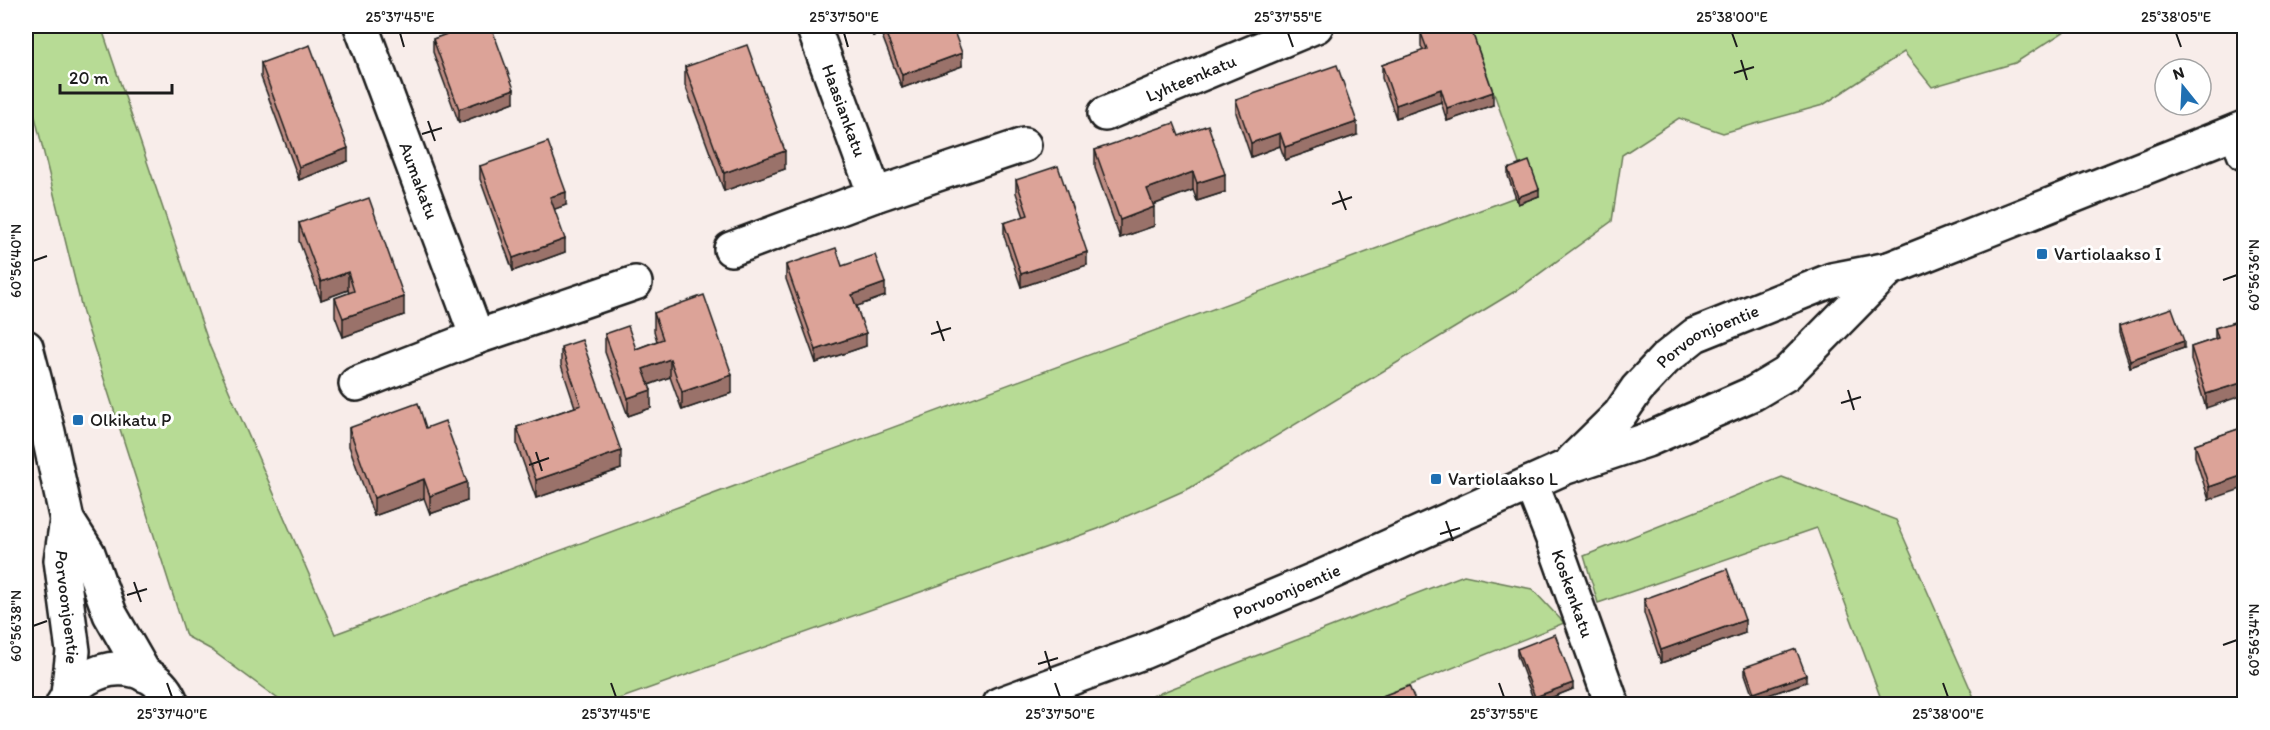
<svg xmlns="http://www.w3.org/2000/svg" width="2270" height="730" font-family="Itim,sans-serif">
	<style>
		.green { fill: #b7db95; stroke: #6a7c58; stroke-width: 1.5 }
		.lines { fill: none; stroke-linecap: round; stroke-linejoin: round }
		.minor-casing { stroke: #1c1c1c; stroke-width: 38 }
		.tertiary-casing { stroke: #1c1c1c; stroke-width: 38 }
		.minor { stroke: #fff; stroke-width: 33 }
		.tertiary { stroke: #fff; stroke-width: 33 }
		.wall { fill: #bd8c83; stroke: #1c1c1c; stroke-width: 1.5 }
		.shaded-wall { fill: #9a726a; stroke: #1c1c1c; stroke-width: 1.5 }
		.building { fill: #dca398; stroke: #1c1c1c; stroke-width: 1.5 }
		.ticks { fill: none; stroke: #1c1c1c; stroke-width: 2 }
		.poi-dot { fill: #1f6fb2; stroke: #fff; stroke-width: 2 }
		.labels { text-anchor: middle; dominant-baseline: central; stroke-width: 6; stroke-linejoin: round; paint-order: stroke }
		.street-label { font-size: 18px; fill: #1c1c1c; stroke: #fff }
		.poi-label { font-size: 18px; fill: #1c1c1c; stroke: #fff; text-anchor: start }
		.neatline { fill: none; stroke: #1c1c1c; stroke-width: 2 }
		.ticks-label { font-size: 15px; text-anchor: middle; fill: #1c1c1c }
	</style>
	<rect width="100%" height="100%" fill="#f8edea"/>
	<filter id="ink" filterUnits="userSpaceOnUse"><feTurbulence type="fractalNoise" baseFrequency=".0167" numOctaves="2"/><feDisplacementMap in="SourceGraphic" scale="12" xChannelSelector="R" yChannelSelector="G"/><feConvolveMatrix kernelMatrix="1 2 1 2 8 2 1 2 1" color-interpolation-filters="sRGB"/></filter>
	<g filter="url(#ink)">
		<g class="green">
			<polygon points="26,26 101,26 210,347 335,634 1529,192 1470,26 2073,26 2015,63 1932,87 1904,52 1823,105 1723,133 1679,118 1622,155 1612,221 1517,290 1190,488 1098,529 605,704 285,704 210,649 186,636 83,313 26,80"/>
			<polygon points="1782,477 1896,520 1977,704 1883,704 1817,528 1598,603 1584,556"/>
			<polygon points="1464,575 1532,589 1564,623 1363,704 1132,704"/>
		</g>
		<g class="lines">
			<g class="minor-casing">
				<g id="minor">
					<path id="s1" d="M361,26L477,337"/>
					<path id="s2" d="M813,26L875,195"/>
					<path id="s3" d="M1105,114L1316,26"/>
					<polyline points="2237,131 2244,153"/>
					<polyline points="731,249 875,195 1024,145"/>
					<polyline points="356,384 477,337 635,283"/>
					<path id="s4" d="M1531,483L1553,539L1612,704"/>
				</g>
			</g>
			<g class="tertiary-casing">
				<g id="tertiary">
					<path id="s5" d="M26,347L48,432L67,520L61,560L73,651L68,694"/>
					<path id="s6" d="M1573,460L1620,414L1637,389L1665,359L1695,335L1832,280L1889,269L2244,128"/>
					<polyline points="67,520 88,553 110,614 145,675"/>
					<path d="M63,704C85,660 153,654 172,704"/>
					<path id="s7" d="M1000,704L1143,652L1321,577L1566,467L1647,440L1754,393L1786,374L1889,269"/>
				</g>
			</g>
			<use href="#minor" class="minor"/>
			<use href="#tertiary" class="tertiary"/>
		</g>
		<g class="wall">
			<polygon points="448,26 493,26 493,33 514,102 459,123 433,52 433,39 451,33"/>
			<polygon points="868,26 952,26 962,66 902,88 881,33 873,36"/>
			<polygon points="1421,33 1493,105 1447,121 1441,102 1396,118 1382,78 1382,65 1423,51 1421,46"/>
			<polygon points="261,63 348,161 299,180 261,77"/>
			<polygon points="685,67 785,169 724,191 685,85"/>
			<polygon points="1236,100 1357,135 1285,160 1280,146 1251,157 1236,113"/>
			<polygon points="1179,136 1225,192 1197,201 1193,190 1153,205 1154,226 1120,238 1095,168 1095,150"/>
			<polygon points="480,166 566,205 554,209 565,252 513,271 480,179"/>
			<polygon points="1508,169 1539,196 1518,204 1508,176"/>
			<polygon points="1016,180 1087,265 1021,287 1004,236 1004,223 1024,217 1016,193"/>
			<polygon points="299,223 404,315 343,337 335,316 335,298 349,293 348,290 321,300 299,241"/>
			<polygon points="786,265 842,266 885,296 857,306 866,346 816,363 786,279"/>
			<polygon points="654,313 732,393 682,410 670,377 649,385 651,408 628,416 605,352 605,334 636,349 657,341 654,331"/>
			<polygon points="2244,319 2206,408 2191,360 2191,347 2215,339 2215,328"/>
			<polygon points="2119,326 2184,348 2130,367 2119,333"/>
			<polygon points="561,347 621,469 536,498 517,445 517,427 575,407 561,365"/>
			<polygon points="2244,427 2209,500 2195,457 2195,444"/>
			<polygon points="349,428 426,428 467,501 430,514 424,498 374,516 349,446"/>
			<polygon points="1644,599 1745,633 1661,663 1644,613"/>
			<polygon points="1517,649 1573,689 1535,704 1517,655"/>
			<polygon points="1745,667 1806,682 1754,700 1745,674"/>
		</g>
		<g class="shaded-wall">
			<polygon points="873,26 881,26 881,33 873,36"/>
			<polygon points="962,53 962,66 902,88 902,75"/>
			<polygon points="514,89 514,102 459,123 459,109"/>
			<polygon points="1441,89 1441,102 1396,118 1396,105"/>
			<polygon points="1493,92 1493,105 1447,121 1447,108"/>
			<polygon points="1357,122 1357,135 1285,160 1285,147"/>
			<polygon points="1280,133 1280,146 1251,157 1251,143"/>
			<polygon points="348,148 348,161 299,180 299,167"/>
			<polygon points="785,151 785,169 724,191 724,173"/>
			<polygon points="1193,172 1193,190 1147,207 1147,189"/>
			<polygon points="1225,174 1225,192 1197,201 1197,183"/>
			<polygon points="1539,189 1539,196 1518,204 1518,197"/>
			<polygon points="566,192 566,205 550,211 550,197"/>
			<polygon points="1154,207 1154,226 1120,238 1120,220"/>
			<polygon points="565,239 565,252 513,271 513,258"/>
			<polygon points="1087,252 1087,265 1021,287 1021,274"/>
			<polygon points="348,272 348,290 321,300 321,282"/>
			<polygon points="885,283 885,296 852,308 852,295"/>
			<polygon points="404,297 404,315 343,337 343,318"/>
			<polygon points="866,333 866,346 816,363 816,350"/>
			<polygon points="2184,341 2184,348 2130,367 2130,360"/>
			<polygon points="670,359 670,377 643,387 643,369"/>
			<polygon points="732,375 732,393 682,410 682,392"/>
			<polygon points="2244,382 2244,395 2206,408 2206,394"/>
			<polygon points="651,390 651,408 628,416 628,398"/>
			<polygon points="621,451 621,469 536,498 536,480"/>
			<polygon points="2244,475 2244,488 2209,500 2209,487"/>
			<polygon points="424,479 424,498 374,516 374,498"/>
			<polygon points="467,482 467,501 430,514 430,496"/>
			<polygon points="1745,620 1745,633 1661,663 1661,650"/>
			<polygon points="1806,675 1806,682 1754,700 1754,693"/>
			<polygon points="1573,683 1573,689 1535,704 1535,697"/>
		</g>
		<g class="building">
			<polygon points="453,26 491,26 514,89 459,109 433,39 455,31"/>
			<polygon points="883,26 952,26 962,53 902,75"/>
			<polygon points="1442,26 1470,26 1493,92 1447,108 1441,89 1396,105 1382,65 1427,49 1421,33"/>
			<polygon points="310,45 348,148 299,167 261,63"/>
			<polygon points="747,45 785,151 724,173 685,67"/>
			<polygon points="1337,65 1357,122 1285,147 1280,133 1251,143 1236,100"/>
			<polygon points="1174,123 1179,136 1208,125 1225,174 1197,183 1193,172 1147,189 1154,207 1120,220 1095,150"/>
			<polygon points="548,142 566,192 550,197 565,239 513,258 480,166"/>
			<polygon points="1529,161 1539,189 1518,197 1508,169"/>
			<polygon points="1058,166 1087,252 1021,274 1004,223 1028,215 1016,180"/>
			<polygon points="369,198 404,297 343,318 335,298 354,291 348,272 321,282 299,223"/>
			<polygon points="836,248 842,266 875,255 885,283 852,295 866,333 816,350 786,265"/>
			<polygon points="704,295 732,375 682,392 670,359 643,369 651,390 628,398 605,334 628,326 636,349 663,339 654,313"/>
			<polygon points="2172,308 2184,341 2130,360 2119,326"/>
			<polygon points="2244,319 2244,382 2206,394 2191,347 2218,338 2215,328"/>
			<polygon points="582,340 621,451 536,480 517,427 581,405 561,347"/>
			<polygon points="418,403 426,428 445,421 467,482 430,496 424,479 374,498 349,428"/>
			<polygon points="2244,427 2244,475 2209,487 2195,444"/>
			<polygon points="1727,569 1745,620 1661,650 1644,599"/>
			<polygon points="1555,634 1573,683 1535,697 1517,649"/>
			<polygon points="1796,649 1806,675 1754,693 1745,667"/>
			<polygon points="1409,686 1417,705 1379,705 1377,698"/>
		</g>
	</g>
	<path class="ticks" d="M400,33L404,47M844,33L848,47M1288,33L1293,47M1732,33L1737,47M2176,33L2181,47M1741,60L1747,80M1734,73L1754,67M428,121L435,141M422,134L442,128M1339,191L1346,210M1332,204L1352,197M33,261L47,256M2223,280L2237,275M937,321L944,341M931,334L951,328M1848,390L1854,410M1841,403L1861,397M536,452L542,471M529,465L549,458M1446,521L1453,541M1440,534L1460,528M134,582L141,602M127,595L147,589M33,626L47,621M2223,645L2237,640M1045,651L1051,671M1038,664L1058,658M167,683L172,697M611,683L616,697M1055,683L1060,697M1499,683L1504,697M1943,683L1948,697"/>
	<g class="poi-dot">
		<rect x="2036" y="248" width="12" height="12" rx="3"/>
		<rect x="72" y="414" width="12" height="12" rx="3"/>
		<rect x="1430" y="473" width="12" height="12" rx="3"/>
	</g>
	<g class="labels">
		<g class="street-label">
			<text stroke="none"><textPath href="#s3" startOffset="93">Lyhteenkatu</textPath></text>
			<text stroke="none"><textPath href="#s2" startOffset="90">Haasiankatu</textPath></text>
			<text stroke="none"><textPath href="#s1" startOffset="165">Aumakatu</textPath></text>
			<text stroke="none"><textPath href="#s6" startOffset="186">Porvoonjoentie</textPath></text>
			<text stroke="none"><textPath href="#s7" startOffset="308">Porvoonjoentie</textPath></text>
			<text stroke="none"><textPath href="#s4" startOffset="118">Koskenkatu</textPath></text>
			<text stroke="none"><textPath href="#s5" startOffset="266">Porvoonjoentie</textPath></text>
		</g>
		<g class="poi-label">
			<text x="2054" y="254">Vartiolaakso I</text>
			<text x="90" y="420">Olkikatu P</text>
			<text x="1448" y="479">Vartiolaakso L</text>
		</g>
	</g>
	<rect width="2270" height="730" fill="none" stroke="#fff" stroke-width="66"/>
	<g transform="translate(2183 87) rotate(342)"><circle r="28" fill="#ffffff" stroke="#a4a4a4" stroke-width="1.5"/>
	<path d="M0-4.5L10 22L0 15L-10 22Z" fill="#1f6fb2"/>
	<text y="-9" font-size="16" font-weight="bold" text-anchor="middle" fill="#1c1c1c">N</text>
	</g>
	<path d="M60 84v9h112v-9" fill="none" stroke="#1c1c1c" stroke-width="3"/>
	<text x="69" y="84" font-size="18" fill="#1c1c1c" stroke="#ffffff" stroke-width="4.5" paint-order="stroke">20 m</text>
	<rect x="33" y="33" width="2204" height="664" class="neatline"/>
	<g class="ticks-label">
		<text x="400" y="22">25°37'45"E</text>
		<text x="844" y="22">25°37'50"E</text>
		<text x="1288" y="22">25°37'55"E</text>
		<text x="1732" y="22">25°38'00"E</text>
		<text x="2176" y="22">25°38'05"E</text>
		<text transform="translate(16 261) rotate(-90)" y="5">60°56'40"N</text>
		<text transform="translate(2254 275) rotate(-90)" y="5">60°56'36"N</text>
		<text transform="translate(16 626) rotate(-90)" y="5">60°56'38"N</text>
		<text transform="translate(2254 640) rotate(-90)" y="5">60°56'34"N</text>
		<text x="172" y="719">25°37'40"E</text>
		<text x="616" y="719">25°37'45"E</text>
		<text x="1060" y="719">25°37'50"E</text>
		<text x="1504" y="719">25°37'55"E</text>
		<text x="1948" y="719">25°38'00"E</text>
	</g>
</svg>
